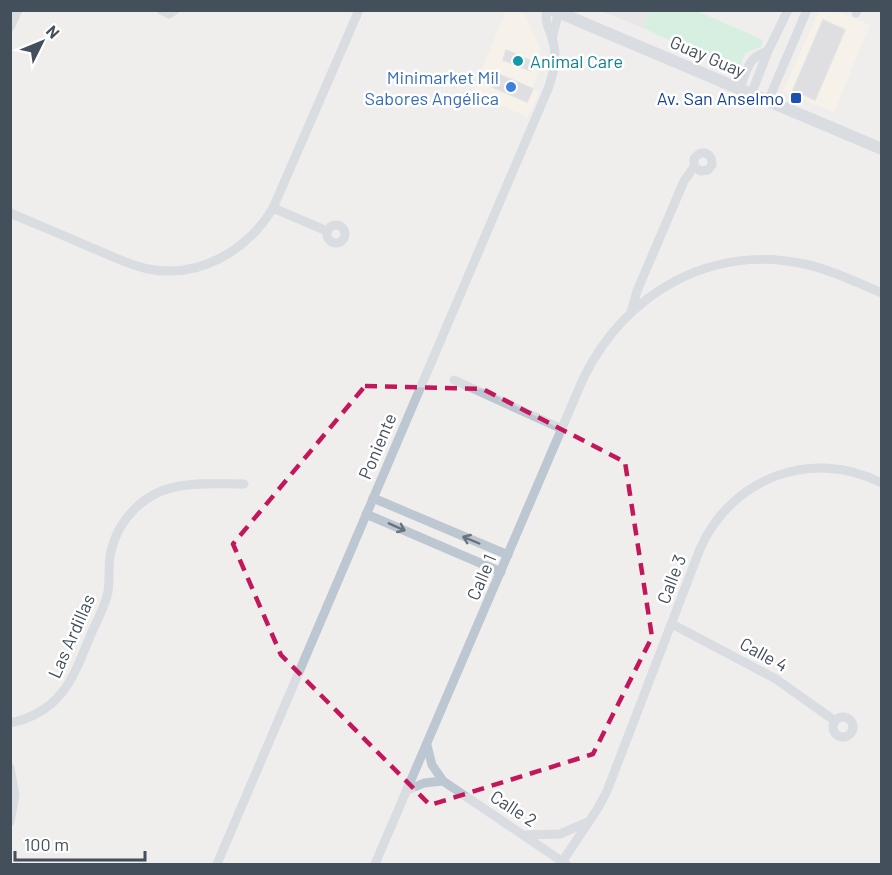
<svg xmlns="http://www.w3.org/2000/svg" width="892" height="875" font-family="Barlow,sans-serif">
	<style>
		.commercial { fill: #fdf7e4 }
		.education { fill: #e1dedf }
		.green { fill: #b7f2d1 }
		.building { fill: #c9ccd3; stroke: #d1d3da; stroke-width: 1.5 }
		.lines { fill: none; stroke-linecap: round; stroke-linejoin: round }
		.minor { stroke: #bcc7d1; stroke-width: 9 }
		.tertiary { stroke: #bcc7d1; stroke-width: 12 }
		.oneway { stroke: #68737f }
		.marked { fill: none; stroke: #c2185b; stroke-width: 4.5; stroke-dasharray: 12 8; stroke-linejoin: round }
		.culture-dot { fill: #0f9aa8; stroke: #fff; stroke-width: 2 }
		.shop-dot { fill: #3f7fe0; stroke: #fff; stroke-width: 2 }
		.transit-dot { fill: #1a4fb4; stroke: #fff; stroke-width: 2 }
		.labels { text-anchor: middle; dominant-baseline: central; stroke-width: 5; stroke-linejoin: round; paint-order: stroke }
		.street-label { font-size: 18px; fill: #444f5c; stroke: #fff }
		.culture-label { font-size: 18px; fill: #0d838f; stroke: #fff; text-anchor: start }
		.shop-label { font-size: 18px; fill: #366cbe; stroke: #fff; text-anchor: end }
		.transit-label { font-size: 18px; fill: #164399; stroke: #fff; text-anchor: end }
	</style>
	<rect width="100%" height="100%" fill="#f0eded"/>
	<g class="commercial">
		<polygon points="506,11 514,11 525,14 540,49 541,60 533,89 539,92 528,117 472,93"/>
		<polygon points="819,11 835,11 870,25 834,112 783,91"/>
	</g>
	<polygon class="education" points="601,11 650,11 643,28"/>
	<polygon class="green" points="650,11 697,11 763,40 761,47 745,53 739,71 643,28"/>
	<g class="building">
		<polygon points="823,20 845,30 815,100 793,90"/>
		<polygon points="506,50 534,62 531,71 503,60"/>
		<polygon points="494,72 533,89 527,102 488,85"/>
	</g>
	<g class="lines">
		<g class="minor">
			<polyline points="161,10 169,14 175,10"/>
			<polyline points="856,13 857,10"/>
			<polyline points="10,27 18,10"/>
			<polyline points="552,39 559,10"/>
			<path d="M742,82C749,64 750,57 768,51"/>
			<polyline points="754,87 768,51 788,10"/>
			<polyline points="768,101 807,10"/>
			<polyline points="273,208 327,231"/>
			<path d="M10,213C38,225 65,236 92,248C110,255 128,265 148,269C199,279 247,251 273,208L359,10"/>
			<circle cx="336" cy="234" r="9"/>
			<path d="M631,312L637,291L684,181L694,167V159C701,148 713,153 712,165L708,170L701,171L694,167"/>
			<polyline points="454,380 562,429"/>
			<polyline points="373,498 508,555"/>
			<polyline points="366,514 501,572"/>
			<polyline points="672,624 776,679 835,721"/>
			<circle cx="843" cy="727" r="10"/>
			<path d="M10,723C62,712 73,678 91,634C97,621 105,606 108,592C110,578 108,564 111,551C118,520 144,493 175,487C197,482 221,484 244,484"/>
			<polyline points="427,745 432,765 443,781 566,864"/>
			<polyline points="10,768 15,795 10,822"/>
			<polyline points="408,790 424,783 443,781"/>
			<polyline points="527,835 560,834 588,822"/>
			<path d="M562,862L598,808L607,791L700,549C731,478 812,447 882,483"/>
			<path d="M217,864L548,89C554,73 558,55 552,38C549,28 544,22 547,10"/>
			<path d="M375,864L583,379C625,292 713,242 809,265C834,271 858,283 882,293"/>
		</g>
		<polyline class="tertiary" points="553,10 882,149"/>
	</g>
	<defs><path id="oneway-shaft" d="M-6 0H5M1.5-3L5.5 0L1.5 3" fill="none" stroke-width="1.6" stroke-linecap="round" stroke-linejoin="round" transform="scale(1.5)"/></defs>
	<g class="oneway">
		<use href="#oneway-shaft" transform="translate(397 527) rotate(24)"/>
		<use href="#oneway-shaft" transform="translate(471 540) rotate(-157)"/>
	</g>
	<path d="M0 0H892V875H0ZM365,386L483,389L625,462L652,637L593,754L430,805L281,655L233,544Z" fill="#f0eded" fill-opacity=".55" fill-rule="evenodd"/>
	<path class="marked" d="M365,386L483,389L625,462L652,637L593,754L430,805L281,655L233,544Z"/>
	<circle class="culture-dot" cx="518" cy="61" r="6"/>
	<circle class="shop-dot" cx="511" cy="87" r="6"/>
	<rect class="transit-dot" x="790" y="92" width="12" height="12" rx="3"/>
	<g class="labels">
		<g class="street-label">
			<text transform="translate(708 56) rotate(23)">Guay Guay</text>
			<text transform="translate(377 446) rotate(-67)">Poniente</text>
			<text transform="translate(481 577) rotate(-67)">Calle 1</text>
			<text transform="translate(671 579) rotate(-69)">Calle 3</text>
			<text transform="translate(71 636) rotate(-66)">Las Ardillas</text>
			<text transform="translate(764 654) rotate(29)">Calle 4</text>
			<text transform="translate(514 808) rotate(33)">Calle 2</text>
		</g>
		<g class="culture-label">
			<text x="530" y="61">Animal Care</text>
		</g>
		<g class="shop-label">
			<text x="499" y="77">Minimarket Mil<tspan x="499" dy="21">Sabores Angélica</tspan></text>
		</g>
		<g class="transit-label">
			<text x="784" y="98">Av. San Anselmo</text>
		</g>
	</g>
	<rect width="892" height="875" fill="none" stroke="#444f5c" stroke-width="24"/>
	<g transform="translate(42 42) rotate(47)" stroke="#ffffff" stroke-width="4.5" paint-order="stroke">
	<path d="M0-4.5L10 22L0 15L-10 22Z" fill="#444f5c"/>
	<text y="-9" font-size="16" font-weight="bold" text-anchor="middle" fill="#444f5c">N</text>
	</g>
	<path d="M15 851v9h130v-9" fill="none" stroke="#444f5c" stroke-width="3"/>
	<text x="24" y="851" font-size="18" fill="#444f5c" stroke="#ffffff" stroke-width="4.5" paint-order="stroke">100 m</text>
</svg>
